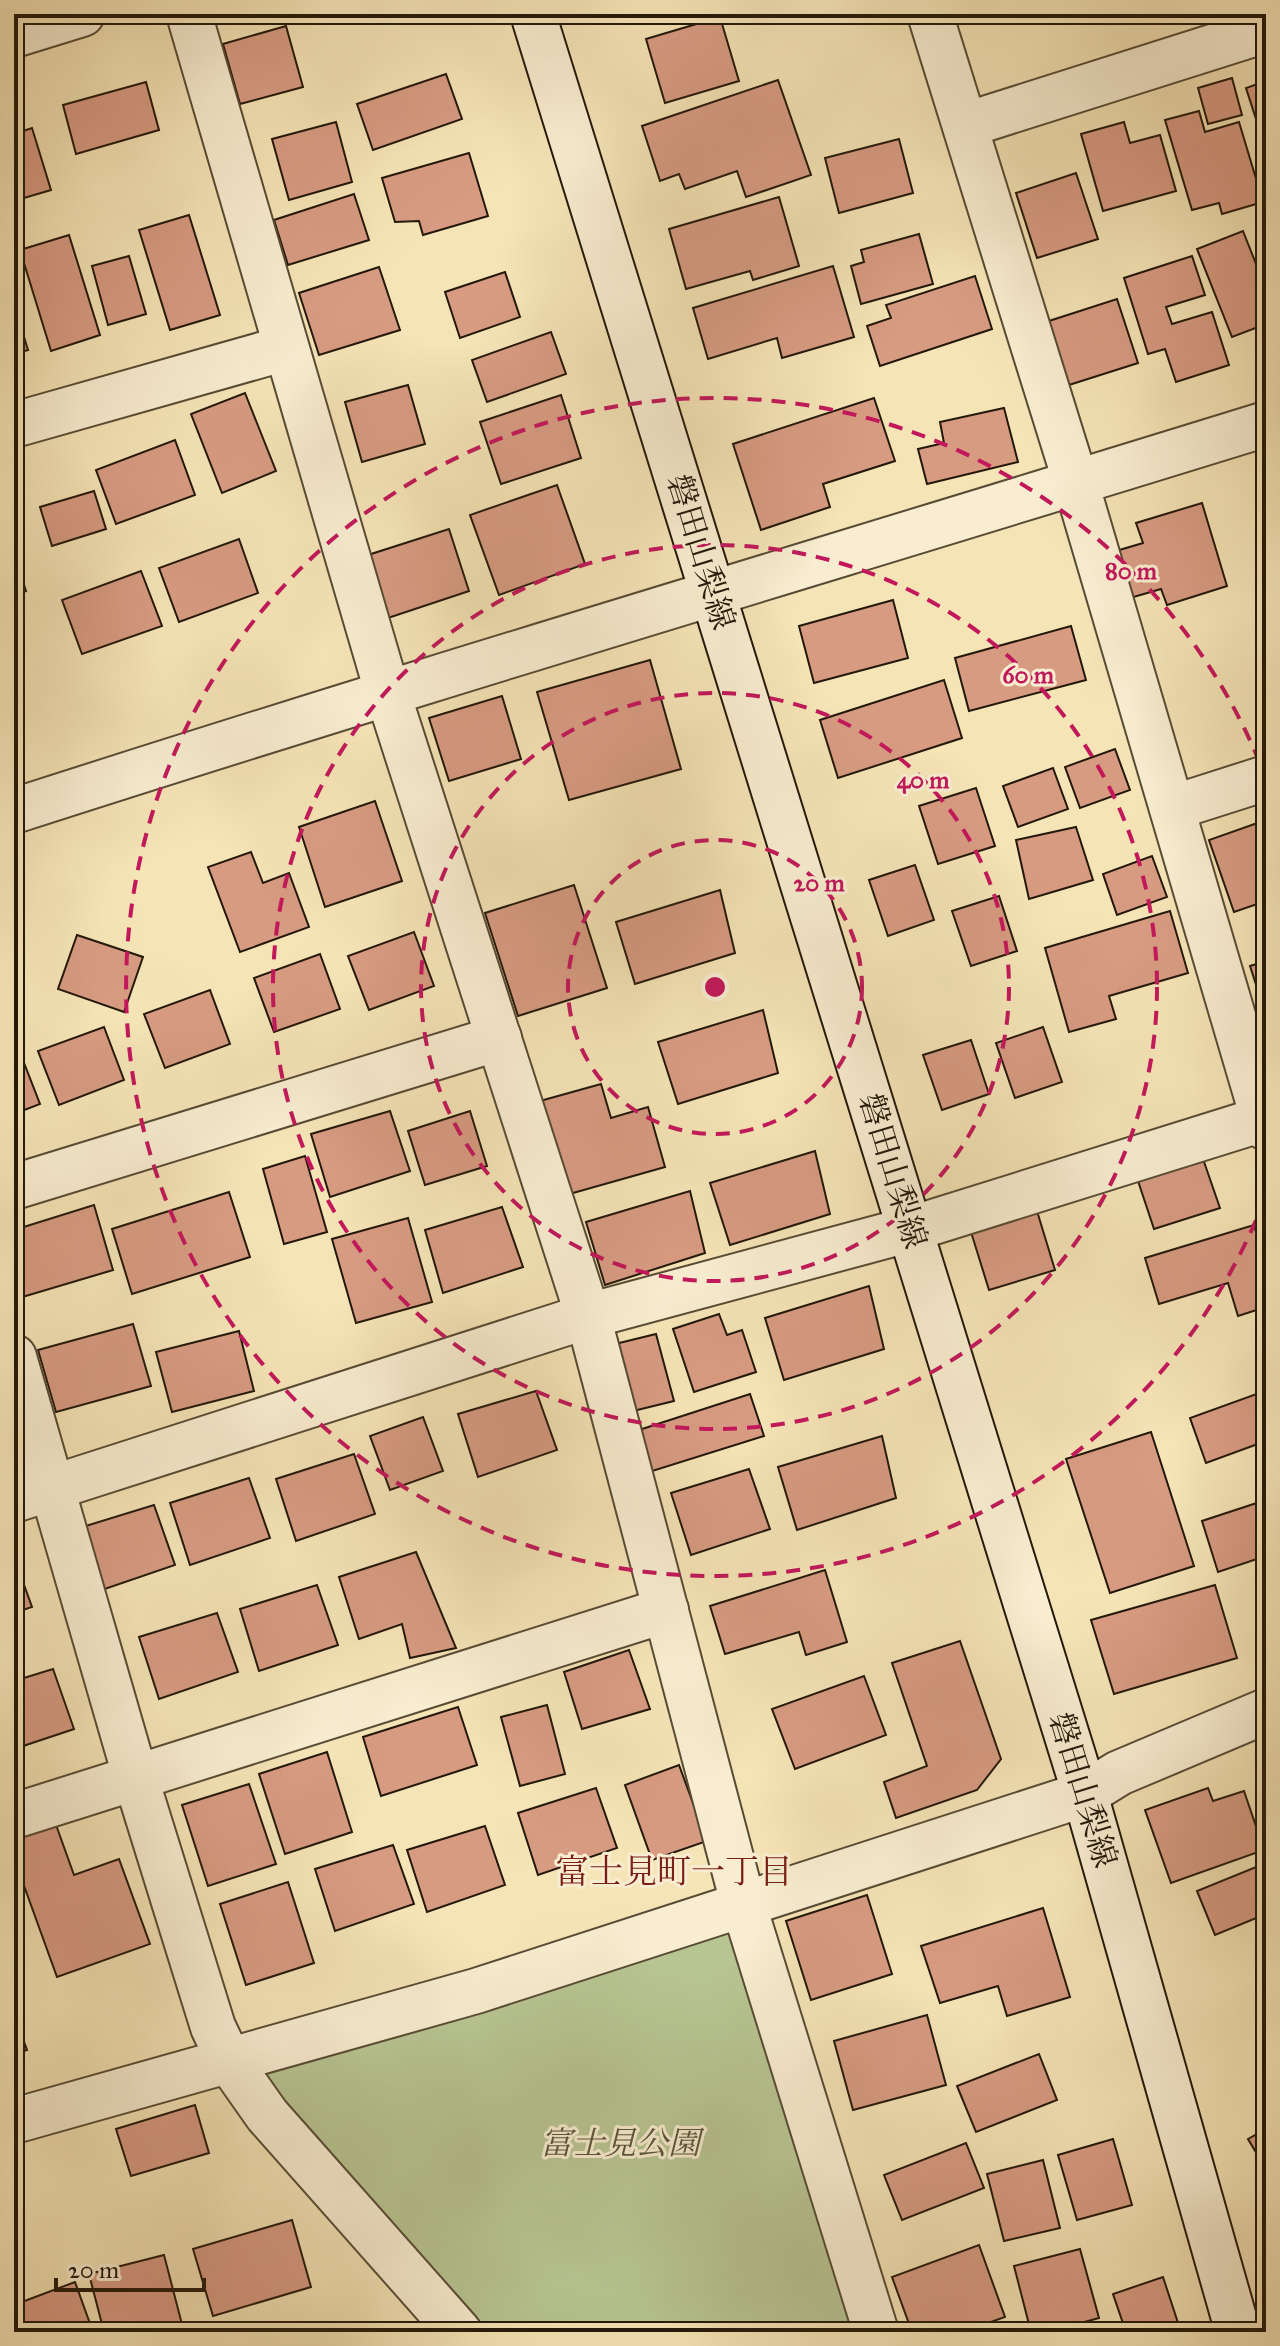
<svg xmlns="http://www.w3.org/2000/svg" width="1280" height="2346" font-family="'IM FELL Great Primer','Noto Serif JP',serif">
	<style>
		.green { fill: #b7c592; stroke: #6d6e4e; stroke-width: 2 }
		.building { fill: #d79b82; stroke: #23180a; stroke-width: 2 }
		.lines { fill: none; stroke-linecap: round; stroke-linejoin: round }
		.street-casing { stroke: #584b35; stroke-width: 48 }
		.secondary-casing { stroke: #23180a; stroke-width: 48 }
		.street { stroke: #f8edd0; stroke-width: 44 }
		.secondary { stroke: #f8edd0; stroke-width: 44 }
		.ring { fill: none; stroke: #c2185b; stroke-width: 4; stroke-dasharray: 14 10 }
		.labels { text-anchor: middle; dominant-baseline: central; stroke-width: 6; stroke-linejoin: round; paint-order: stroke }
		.street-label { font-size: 32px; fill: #23180a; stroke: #f8edd0 }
		.park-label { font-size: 32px; font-style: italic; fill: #57553a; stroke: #f8edd0 }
		.neighbourhood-label { font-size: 34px; fill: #7a1f14; stroke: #f8edd0 }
		.centre { fill: #c2185b; stroke: #f8edd0; stroke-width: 4 }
		.ring-label { font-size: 24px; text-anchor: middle; font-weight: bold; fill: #c2185b; stroke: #f8edd0; stroke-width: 6; stroke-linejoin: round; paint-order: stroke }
	</style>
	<rect width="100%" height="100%" fill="#f5e4b6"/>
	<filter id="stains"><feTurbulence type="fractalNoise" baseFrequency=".0025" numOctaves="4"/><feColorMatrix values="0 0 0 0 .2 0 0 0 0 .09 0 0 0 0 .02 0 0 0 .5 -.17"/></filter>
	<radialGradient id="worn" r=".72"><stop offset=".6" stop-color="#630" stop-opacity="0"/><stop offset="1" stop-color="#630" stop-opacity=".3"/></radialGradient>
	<polygon class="green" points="743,1903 876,2332 468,2332 242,2074"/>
	<g class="building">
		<polygon points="720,17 739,81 665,103 646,39"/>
		<polygon points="286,26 303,87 240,104 223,44"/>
		<polygon points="446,74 462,119 373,150 357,104"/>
		<polygon points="1232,78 1242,115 1208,124 1198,88"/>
		<polygon points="778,80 811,175 746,197 737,171 685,189 679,174 660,181 642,126"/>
		<polygon points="1266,81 1266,150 1246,88"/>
		<polygon points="146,82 159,130 76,154 63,105"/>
		<polygon points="1199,111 1205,132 1239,122 1263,202 1222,214 1219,203 1192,210 1165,120"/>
		<polygon points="336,122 352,182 289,200 272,139"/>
		<polygon points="1124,122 1130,143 1160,135 1176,191 1103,211 1081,134"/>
		<polygon points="32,128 51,190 14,201 14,134"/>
		<polygon points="899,139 913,193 839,213 825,158"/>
		<polygon points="469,153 488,216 423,235 419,221 395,222 382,178"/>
		<polygon points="1076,173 1098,239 1037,258 1016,193"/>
		<polygon points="354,194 369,240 288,265 274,220"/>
		<polygon points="779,197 799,266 753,280 750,271 686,289 669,229"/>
		<polygon points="189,215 220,315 170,330 139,230"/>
		<polygon points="1243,231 1256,264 1266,260 1266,340 1263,341 1258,327 1232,337 1197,249"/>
		<polygon points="919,234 933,284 861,304 851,266 864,262 861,250"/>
		<polygon points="69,235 100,335 51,351 20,250"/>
		<polygon points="129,256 146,314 108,325 92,266"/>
		<polygon points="1192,256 1205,295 1166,307 1172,324 1212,312 1229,365 1176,382 1165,349 1148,354 1124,278"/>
		<polygon points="833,266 854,337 782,358 777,338 708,359 693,308"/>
		<polygon points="379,267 400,330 319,355 299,293"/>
		<polygon points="505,272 520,317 460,338 445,292"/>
		<polygon points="975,276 992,329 880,366 867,326 891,318 886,305"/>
		<polygon points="1117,299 1138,363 1069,385 1049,321"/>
		<polygon points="14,304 28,350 14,354"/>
		<polygon points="551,332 566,374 487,402 472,360"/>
		<polygon points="408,385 425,444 362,462 345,402"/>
		<polygon points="245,393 276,471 222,493 191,414"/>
		<polygon points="561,395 581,458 501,484 480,422"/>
		<polygon points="874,398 895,461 823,484 830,507 761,530 733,444"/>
		<polygon points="1004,408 1018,462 927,484 918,449 944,443 940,422"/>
		<polygon points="175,440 195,495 116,524 96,470"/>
		<polygon points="557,485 585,564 499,595 470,515"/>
		<polygon points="94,491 106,529 52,546 40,507"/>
		<polygon points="1202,503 1227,586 1167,605 1161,589 1130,598 1116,551 1143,543 1136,523"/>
		<polygon points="449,529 469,591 388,618 368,555"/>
		<polygon points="239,539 258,593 179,622 159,568"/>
		<polygon points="14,553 26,591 14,595"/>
		<polygon points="141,571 162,626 82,654 62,600"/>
		<polygon points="893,600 908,658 814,683 799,626"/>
		<polygon points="1071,626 1086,680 969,711 955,658"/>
		<polygon points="650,660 681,769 569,800 537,692"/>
		<polygon points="944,680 962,738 838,778 820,720"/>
		<polygon points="502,696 521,759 449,781 429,718"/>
		<polygon points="1115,749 1130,790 1080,808 1065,767"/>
		<polygon points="1053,768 1068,809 1018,827 1003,786"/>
		<polygon points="976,788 995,846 938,864 919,806"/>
		<polygon points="375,801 402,881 325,907 299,827"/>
		<polygon points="1266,820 1266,901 1234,912 1209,840"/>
		<polygon points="1076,827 1093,880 1029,899 1016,840"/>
		<polygon points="251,852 263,883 289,873 309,927 240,952 208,867"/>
		<polygon points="1152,856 1167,897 1117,915 1103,874"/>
		<polygon points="915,865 934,920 888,936 869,880"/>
		<polygon points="574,885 607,988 518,1016 485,913"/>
		<polygon points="720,890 735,953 635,984 616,922"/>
		<polygon points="999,896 1017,951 971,966 952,911"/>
		<polygon points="1170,911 1188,973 1109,996 1116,1019 1069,1032 1045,948"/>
		<polygon points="414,932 434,986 369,1010 348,956"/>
		<polygon points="77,935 143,957 124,1012 58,989"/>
		<polygon points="320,954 340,1009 274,1032 254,978"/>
		<polygon points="1266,961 1266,1016 1250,966"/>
		<polygon points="210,990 230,1044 165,1068 144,1014"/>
		<polygon points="763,1010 778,1073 678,1104 658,1042"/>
		<polygon points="104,1027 124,1080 59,1105 38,1051"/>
		<polygon points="1043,1027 1062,1082 1015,1098 996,1043"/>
		<polygon points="971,1040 989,1094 942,1110 923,1055"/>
		<polygon points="19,1050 40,1104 14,1114 14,1052"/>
		<polygon points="601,1084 611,1118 648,1107 665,1167 566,1195 540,1101"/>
		<polygon points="390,1111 410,1171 330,1197 311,1134"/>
		<polygon points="470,1111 487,1166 425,1185 408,1131"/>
		<polygon points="815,1151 830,1214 730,1245 710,1183"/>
		<polygon points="305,1156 327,1232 284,1244 263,1169"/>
		<polygon points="1202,1156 1220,1208 1154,1229 1137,1178"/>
		<polygon points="690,1191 705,1253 605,1285 586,1222"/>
		<polygon points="229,1192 250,1257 132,1294 112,1229"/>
		<polygon points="94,1205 113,1270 19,1298 14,1282 14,1230"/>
		<polygon points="502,1207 523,1267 443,1293 425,1230"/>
		<polygon points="1037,1211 1055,1270 989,1290 971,1232"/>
		<polygon points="408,1218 432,1302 356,1323 332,1239"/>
		<polygon points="1254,1225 1266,1266 1266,1307 1238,1316 1228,1283 1159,1304 1145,1258"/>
		<polygon points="869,1286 884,1349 784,1380 765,1318"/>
		<polygon points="719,1314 727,1335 742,1330 756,1372 694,1392 673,1329"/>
		<polygon points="133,1324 151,1386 56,1412 38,1350"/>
		<polygon points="239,1331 254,1391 172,1412 156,1352"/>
		<polygon points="656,1334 674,1401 629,1412 611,1345"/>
		<polygon points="536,1391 557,1450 478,1477 458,1414"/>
		<polygon points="1262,1392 1266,1404 1266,1441 1206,1463 1190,1418"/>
		<polygon points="750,1394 764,1436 649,1472 636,1431"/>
		<polygon points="423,1417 443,1471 390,1490 370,1436"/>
		<polygon points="1151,1432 1194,1566 1110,1593 1066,1459"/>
		<polygon points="882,1436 896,1498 797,1530 778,1467"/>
		<polygon points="354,1454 375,1514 296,1541 276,1479"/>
		<polygon points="749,1469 770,1529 691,1555 671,1493"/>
		<polygon points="249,1478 270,1538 190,1565 170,1503"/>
		<polygon points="1266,1500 1266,1556 1218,1572 1202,1521"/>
		<polygon points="154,1505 175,1565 96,1592 76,1529"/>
		<polygon points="416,1552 456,1648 410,1658 402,1624 359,1639 339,1577"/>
		<polygon points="14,1557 32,1607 14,1613"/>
		<polygon points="825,1570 847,1642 806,1655 799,1632 725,1654 710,1606"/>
		<polygon points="317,1585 338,1645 259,1671 240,1609"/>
		<polygon points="1215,1585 1237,1658 1114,1694 1091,1620"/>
		<polygon points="217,1613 238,1672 159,1699 139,1637"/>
		<polygon points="960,1641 1001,1759 977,1790 896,1818 884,1782 927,1766 892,1663"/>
		<polygon points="629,1650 650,1709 582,1729 564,1672"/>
		<polygon points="53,1669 74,1729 14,1749 14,1681"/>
		<polygon points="864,1676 886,1735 795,1769 772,1709"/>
		<polygon points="547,1705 565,1774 520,1786 501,1717"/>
		<polygon points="458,1707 477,1765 381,1796 363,1737"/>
		<polygon points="327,1752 352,1832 285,1854 259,1774"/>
		<polygon points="679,1765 707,1841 652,1860 625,1785"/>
		<polygon points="249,1784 276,1864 208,1886 182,1805"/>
		<polygon points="596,1788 617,1848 538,1875 518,1813"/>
		<polygon points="1208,1788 1213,1801 1244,1791 1264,1850 1171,1883 1145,1810"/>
		<polygon points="55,1822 74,1875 119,1859 150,1944 57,1977 14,1858 14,1837"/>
		<polygon points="485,1826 505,1885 427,1912 407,1850"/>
		<polygon points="393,1845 414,1904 335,1931 315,1869"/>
		<polygon points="1266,1863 1266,1914 1215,1935 1197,1891"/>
		<polygon points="288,1882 314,1963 246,1985 220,1904"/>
		<polygon points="867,1895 892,1974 811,2000 786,1921"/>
		<polygon points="1043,1908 1070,1997 1007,2016 998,1986 940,2003 921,1946"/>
		<polygon points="14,2014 27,2050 14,2055"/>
		<polygon points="927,2015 946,2085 853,2110 834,2041"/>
		<polygon points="1039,2054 1057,2100 976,2132 957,2086"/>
		<polygon points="195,2105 209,2153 131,2176 116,2129"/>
		<polygon points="1266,2129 1266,2169 1248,2139"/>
		<polygon points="1113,2139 1132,2205 1077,2220 1058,2155"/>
		<polygon points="966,2143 984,2188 902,2220 884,2175"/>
		<polygon points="1043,2160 1060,2228 1004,2241 987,2174"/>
		<polygon points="292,2220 311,2287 213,2316 193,2249"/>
		<polygon points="979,2245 1005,2317 963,2332 912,2332 892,2277"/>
		<polygon points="1080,2249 1099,2318 1048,2332 1031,2332 1014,2266"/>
		<polygon points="164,2255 184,2332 104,2332 89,2274"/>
		<polygon points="1163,2277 1181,2332 1126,2332 1113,2294"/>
		<polygon points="75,2282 93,2332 19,2332 14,2305"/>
	</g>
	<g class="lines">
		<g class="street-casing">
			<g id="street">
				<polyline points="189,14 387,691 588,1316 743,1903 876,2332"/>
				<polyline points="930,14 1076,483 1266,1128"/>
				<polyline points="14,35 82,14"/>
				<polyline points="966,125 1266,30"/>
				<polyline points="14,425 286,348"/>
				<polyline points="1172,808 1266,778"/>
				<path d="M14,811C430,677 849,553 1266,424"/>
				<polyline points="14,1187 499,1038"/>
				<polyline points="14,1357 136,1779 213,2027 229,2061 267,2115 459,2332"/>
				<polyline points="14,1500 588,1316 911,1229 1266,1118"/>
				<polyline points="14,1816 666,1610"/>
				<polyline points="14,2121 476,1991 1085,1794 1119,1773 1266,1711"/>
			</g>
		</g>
		<g class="secondary-casing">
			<polyline id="secondary" points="533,14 1085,1794 1238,2332"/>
		</g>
		<use href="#street" class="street"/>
		<use href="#secondary" class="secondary"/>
	</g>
	<g class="ring">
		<circle cx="715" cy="987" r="147"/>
		<circle cx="715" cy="987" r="294"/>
		<circle cx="715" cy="987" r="442"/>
		<path d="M1265 1198A589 589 0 1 1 1265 776"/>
	</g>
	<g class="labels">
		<g class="street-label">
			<text transform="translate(701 552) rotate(73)">磐田山梨線</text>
			<text transform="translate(893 1171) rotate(73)">磐田山梨線</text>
			<text transform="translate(1083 1790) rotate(73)">磐田山梨線</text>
		</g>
		<g class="park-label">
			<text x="620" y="2143">富士見公園</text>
		</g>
		<g class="neighbourhood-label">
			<text x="674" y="1871">富士見町一丁目</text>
		</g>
	</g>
	<circle cx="715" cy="987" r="12" class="centre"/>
	<g class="ring-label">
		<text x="1131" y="579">80 m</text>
		<text x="1028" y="683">60 m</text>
		<text x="923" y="788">40 m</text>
		<text x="819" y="891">20 m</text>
	</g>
	<rect width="1280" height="2346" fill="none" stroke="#f5e4b6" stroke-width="48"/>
	<rect x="16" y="16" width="1248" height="2314" fill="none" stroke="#23180a" stroke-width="4"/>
	<rect x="24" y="24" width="1232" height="2298" fill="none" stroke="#23180a" stroke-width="2"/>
	<path d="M56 2278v12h148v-12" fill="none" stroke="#23180a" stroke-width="4"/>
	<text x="68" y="2278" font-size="24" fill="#23180a" stroke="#f8edd0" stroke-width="6" paint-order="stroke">20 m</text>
	<rect width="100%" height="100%" filter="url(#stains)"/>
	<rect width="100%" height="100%" fill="url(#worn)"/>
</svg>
